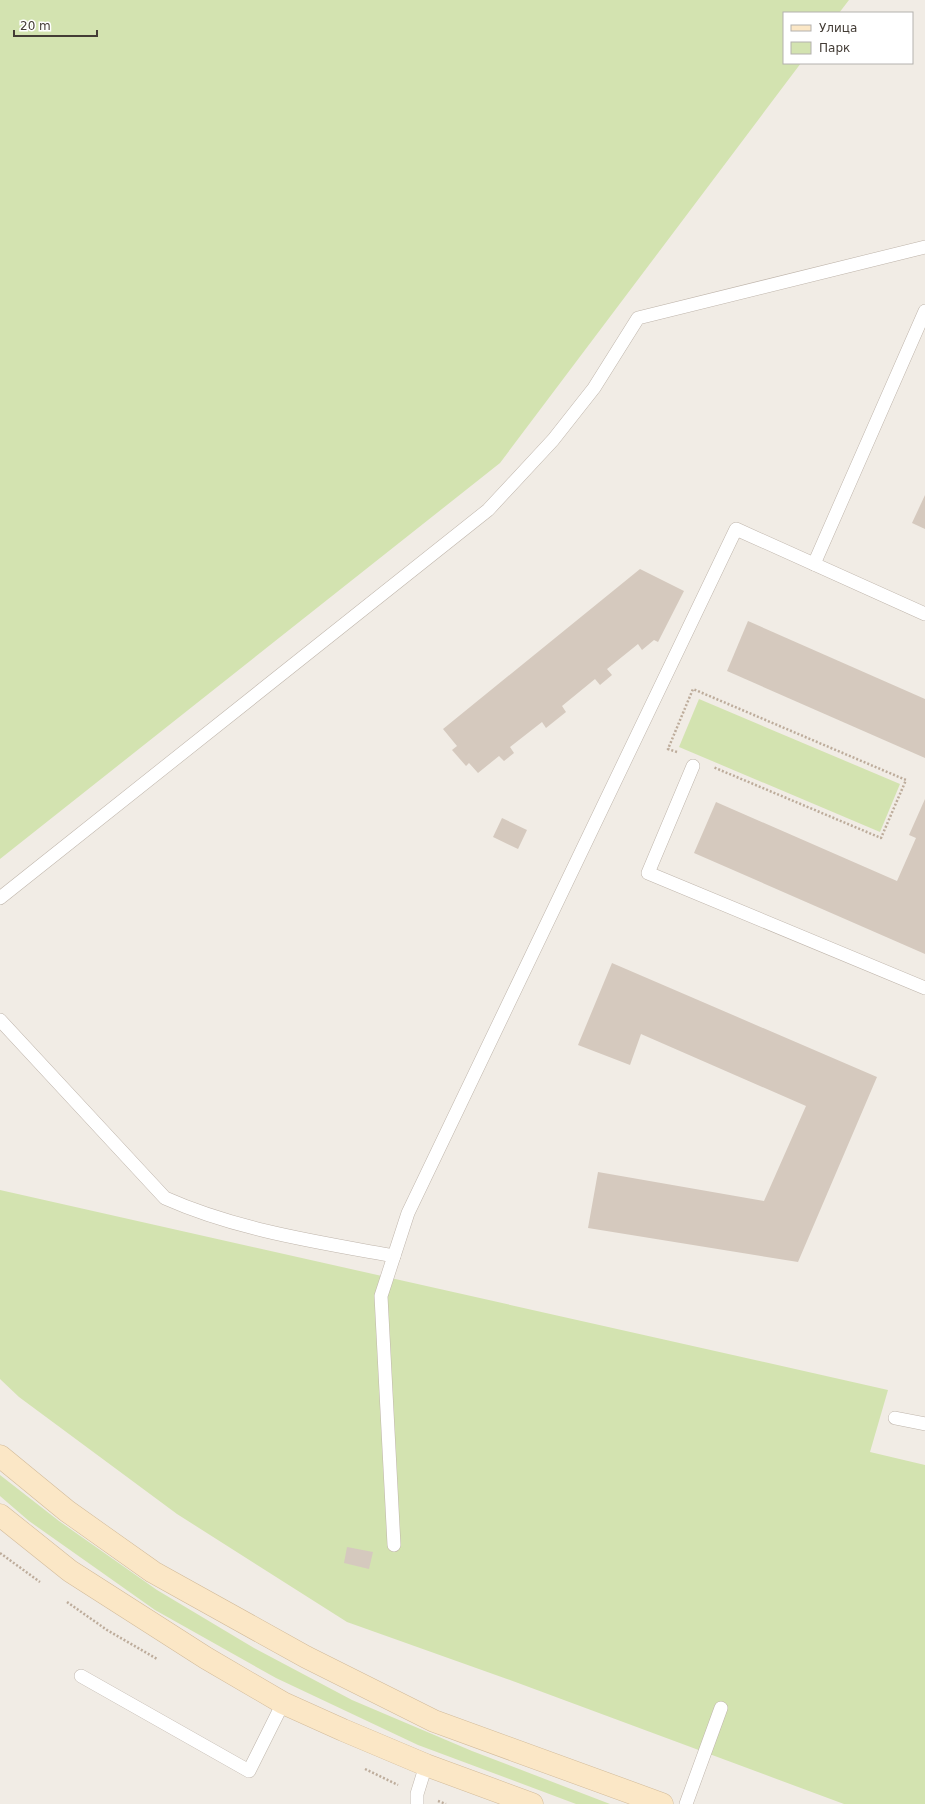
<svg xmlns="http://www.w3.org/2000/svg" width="925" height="1804" font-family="'DejaVu Sans',sans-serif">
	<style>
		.green { fill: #d3e3b0 }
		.building { fill: #d5c9be }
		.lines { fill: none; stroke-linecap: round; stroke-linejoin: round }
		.lane-casing { stroke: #bfb5ab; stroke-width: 14 }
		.secondary-casing { stroke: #d2bb9a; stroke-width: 23 }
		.path { stroke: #bdac9b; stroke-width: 2.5; stroke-dasharray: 2 2; stroke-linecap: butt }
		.lane { stroke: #fff; stroke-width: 13 }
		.secondary { stroke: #fbe7c6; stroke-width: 22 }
	</style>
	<rect width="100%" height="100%" fill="#f1ece5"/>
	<g class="green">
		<polygon points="0,0 849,0 839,13 784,13 784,63 801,63 500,463 0,859"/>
		<polygon points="699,699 900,784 880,832 679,747"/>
		<polygon points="0,1190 888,1390 870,1452 925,1465 925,1804 844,1804 507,1679 347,1622 177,1514 19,1397 0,1379"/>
		<polygon points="0,1475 59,1521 157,1590 254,1648 352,1700 472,1751 610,1804 576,1804 418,1745 276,1678 155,1610 29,1521 0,1496"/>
	</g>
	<g class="building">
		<polygon points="925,495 925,529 912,523"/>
		<polygon points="640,569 684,591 658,642 654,640 642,650 638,644 607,669 612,675 600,685 595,679 562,706 566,712 546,728 542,722 510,747 514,753 504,761 499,756 478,773 469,763 466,766 452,750 457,746 443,729"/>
		<polygon points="748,621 925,699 925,758 727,671"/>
		<polygon points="925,799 925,954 694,853 716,802 897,881 916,838 909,835"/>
		<polygon points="502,818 527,830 518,849 493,837"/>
		<polygon points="612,963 877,1077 798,1262 588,1228 598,1172 764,1201 806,1106 641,1034 630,1065 578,1045"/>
		<polygon points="347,1547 373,1552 369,1569 344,1563"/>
	</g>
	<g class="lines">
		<g class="lane-casing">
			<g id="lane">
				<polyline points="814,564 925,311"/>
				<polyline points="693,766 648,873 925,988"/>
				<polyline points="0,898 488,510 553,440 594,388 638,318 925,247"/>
				<path d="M0,1020L165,1198C237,1230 317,1242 394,1256"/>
				<polyline points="895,1418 925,1424"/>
				<polyline points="394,1545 381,1296 408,1213 736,529 925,614"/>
				<polyline points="81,1676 249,1771 283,1703"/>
				<polyline points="417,1804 417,1794 426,1765"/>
				<polyline points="686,1804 721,1708"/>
			</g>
		</g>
		<g class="secondary-casing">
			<g id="secondary">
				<polyline points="0,1456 67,1511 153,1572 306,1657 434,1721 662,1804"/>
				<polyline points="0,1515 70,1571 206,1658 283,1703 343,1730 426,1765 532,1804"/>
			</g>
		</g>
		<g class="path">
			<polyline points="677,752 668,749 693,689 906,780 881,838 713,767"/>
			<polyline points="0,1553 40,1582"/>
			<polyline points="67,1602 107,1630 157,1659"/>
			<polyline points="365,1769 398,1785"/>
			<polyline points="438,1801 446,1804"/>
		</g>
		<use href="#lane" class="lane"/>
		<use href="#secondary" class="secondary"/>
	</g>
	<rect x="783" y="12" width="130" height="52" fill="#ffffff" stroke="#b4b1ae"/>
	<rect x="791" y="25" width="20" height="6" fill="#fbe7c6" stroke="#b4b1ae"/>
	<text x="819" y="32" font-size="12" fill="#433c35">Улица</text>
	<rect x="791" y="42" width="20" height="12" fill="#d3e3b0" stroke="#b4b1ae"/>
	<text x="819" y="52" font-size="12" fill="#433c35">Парк</text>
	<path d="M14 30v6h83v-6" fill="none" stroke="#433c35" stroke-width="2"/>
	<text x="20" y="30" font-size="12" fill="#433c35" stroke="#ffffff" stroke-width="3" paint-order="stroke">20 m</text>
</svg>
